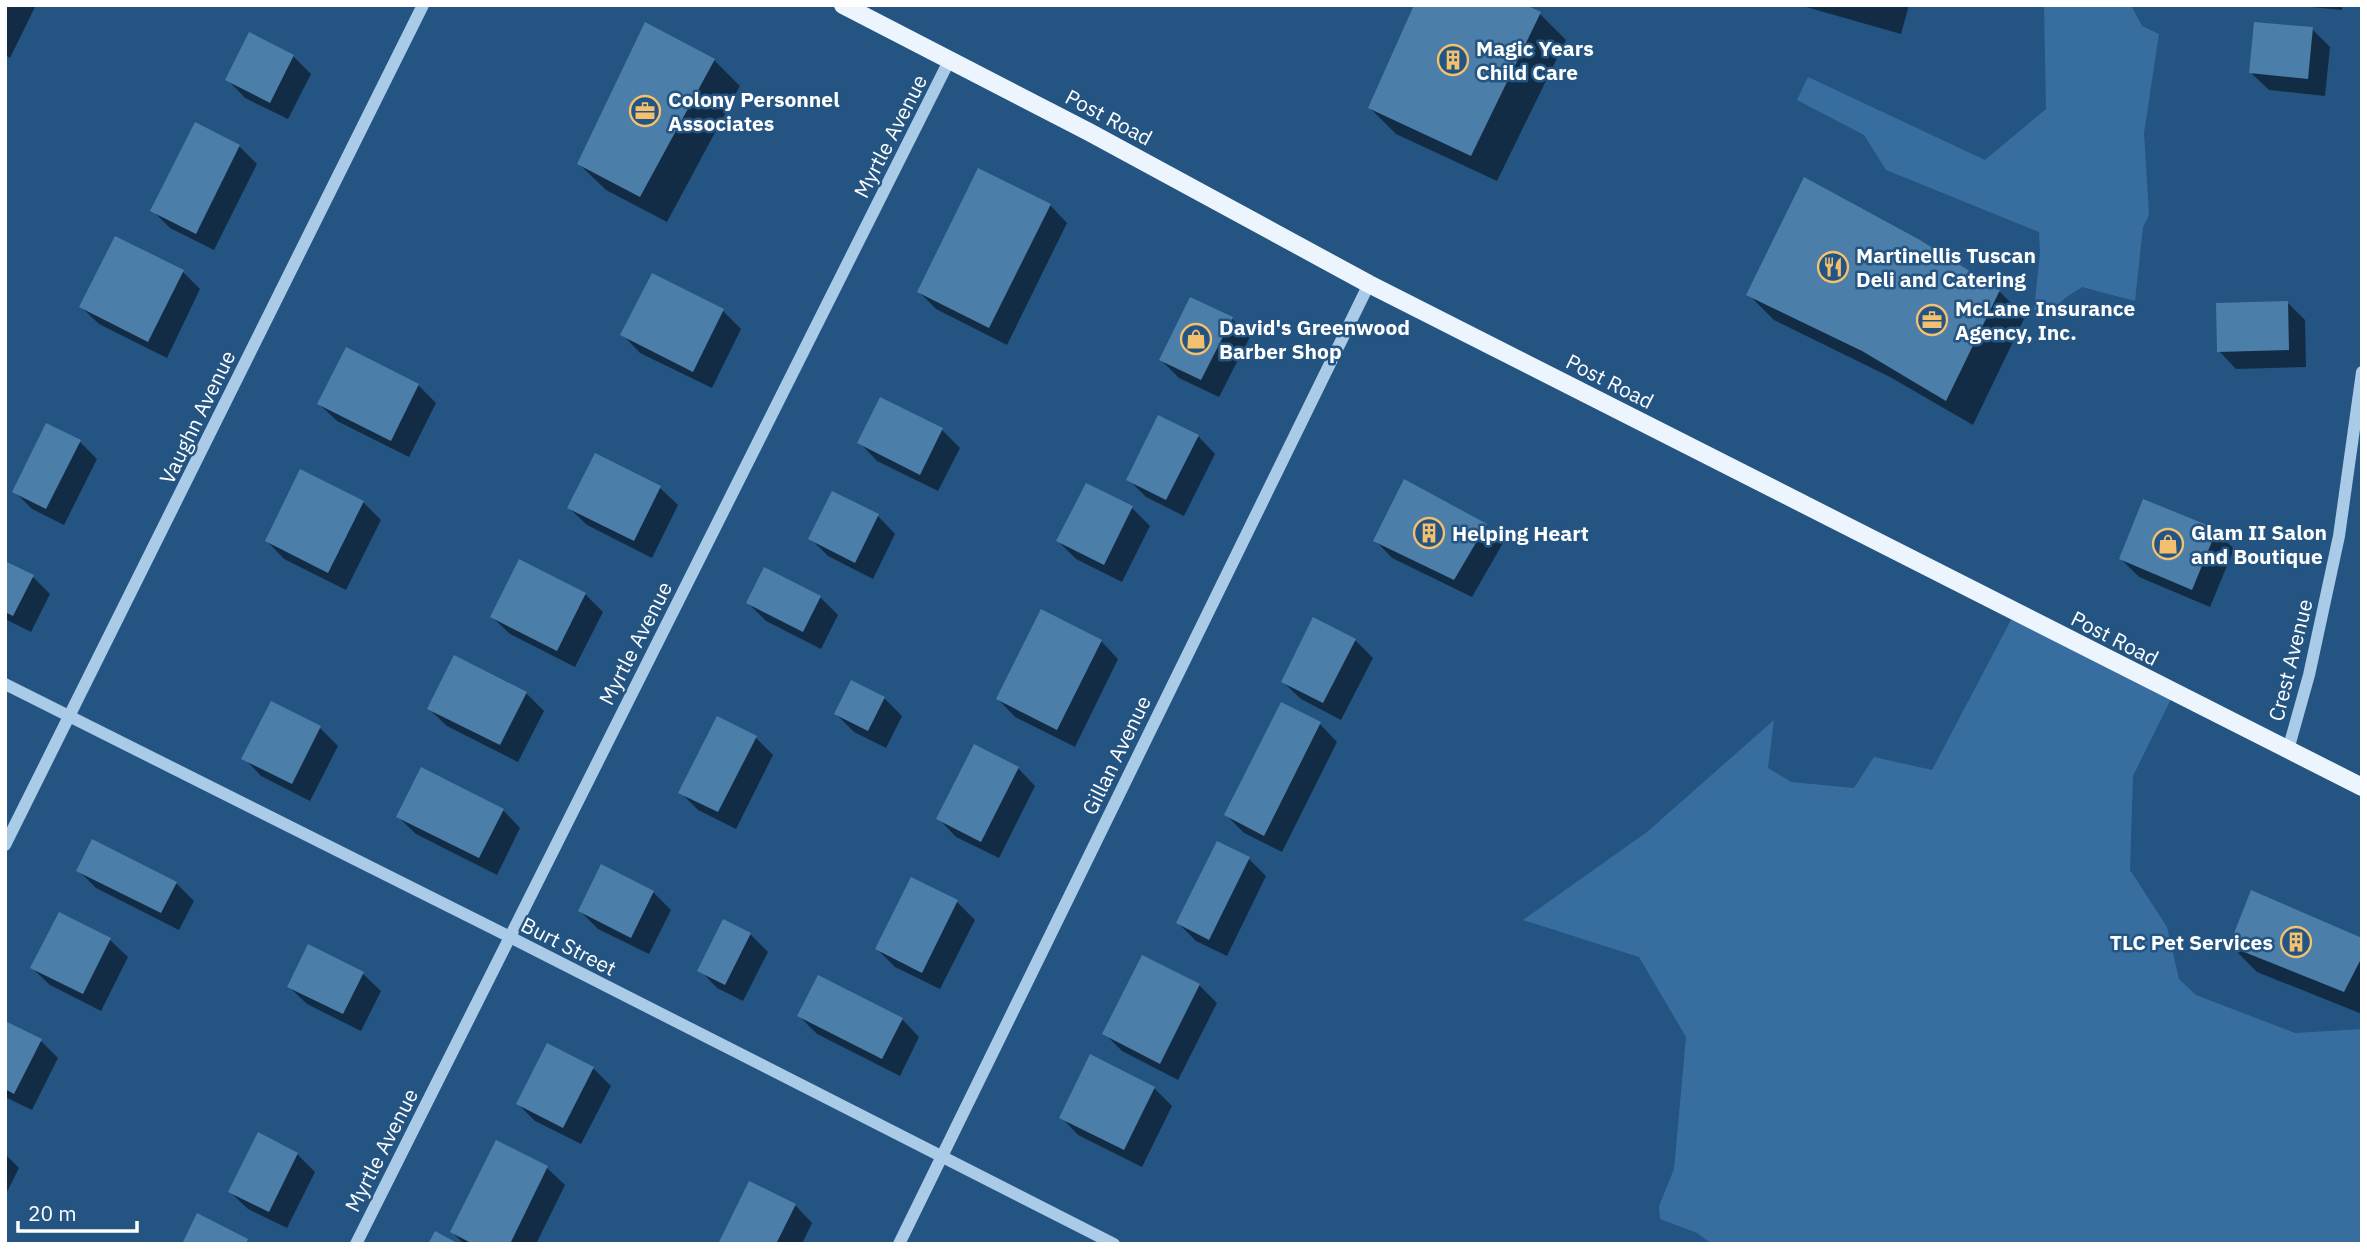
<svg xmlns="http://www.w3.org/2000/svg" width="2367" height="1249" font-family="'IBM Plex Sans',sans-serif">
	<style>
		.green { fill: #386e9f }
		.shadow { fill: #0007 }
		.building { fill: #4c7eaa }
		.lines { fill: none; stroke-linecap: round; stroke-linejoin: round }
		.minor { stroke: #aacbe7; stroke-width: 12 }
		.major { stroke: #ecf4fd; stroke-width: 18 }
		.labels { text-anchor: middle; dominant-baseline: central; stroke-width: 5; stroke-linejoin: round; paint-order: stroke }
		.poi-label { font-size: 21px; font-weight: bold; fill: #fff; stroke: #245481; text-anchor: start }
		.street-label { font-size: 21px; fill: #fff; stroke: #245481 }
	</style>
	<rect width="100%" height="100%" fill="#245481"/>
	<g class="green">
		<polygon points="2044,5 2131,5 2142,26 2159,34 2144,133 2149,215 2143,227 2135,301 2082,287 2065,298 2052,311 2034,310 2040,252 2039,232 1886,170 1864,135 1797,100 1808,77 1985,160 2046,109"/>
		<polygon points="2030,618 2173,695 2133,776 2130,870 2167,927 2179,979 2196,995 2295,1033 2362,1029 2362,1244 1712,1244 1697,1233 1660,1219 1659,1206 1674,1169 1686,1037 1639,957 1523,920 1647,832 1774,720 1768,768 1791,782 1854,788 1874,757 1932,770 2011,620"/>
	</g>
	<g class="shadow">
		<polygon points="5,5 36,5 10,58 5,55"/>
		<polygon points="1799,5 1909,5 1901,34"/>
		<polygon points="2290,5 2342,5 2342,10"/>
		<polygon points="1539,13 1566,40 1497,181 1396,134 1370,108"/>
		<polygon points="2312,29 2330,47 2325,96 2269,90 2251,73"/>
		<polygon points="293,56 311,74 288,119 245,98 228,80"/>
		<polygon points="714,60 740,86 667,222 606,190 579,164"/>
		<polygon points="239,146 257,164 214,250 170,228 153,211"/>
		<polygon points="1050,205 1067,223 1007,345 936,309 919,292"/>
		<polygon points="183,272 200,289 167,358 99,324 81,307"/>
		<polygon points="1999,291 2025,317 1973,425 1890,377 1774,320 1748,294"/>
		<polygon points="1191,299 1232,319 1250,337 1219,397 1179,378 1161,360"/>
		<polygon points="2287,302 2305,320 2306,367 2236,369 2219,351"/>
		<polygon points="723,311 741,329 712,388 640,353 623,335"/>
		<polygon points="418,385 436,403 409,457 337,421 319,404"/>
		<polygon points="942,430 960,448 938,491 877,461 860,443"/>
		<polygon points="1198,436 1215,454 1184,516 1146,497 1128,479"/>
		<polygon points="80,442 97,459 64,525 32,509 14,491"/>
		<polygon points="660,488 678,505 652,558 587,525 569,508"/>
		<polygon points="363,502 381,520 346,590 284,559 267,541"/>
		<polygon points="1132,508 1150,526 1122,582 1076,559 1058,541"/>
		<polygon points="878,516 895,534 873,579 828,556 810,538"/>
		<polygon points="1486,526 1503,543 1472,597 1392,558 1375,540"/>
		<polygon points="2216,531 2234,549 2210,607 2139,577 2121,559"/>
		<polygon points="5,563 33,577 50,594 31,632 5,619"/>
		<polygon points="585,594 603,612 575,667 510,634 492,617"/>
		<polygon points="820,597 838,615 821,649 766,621 748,603"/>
		<polygon points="1355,640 1373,658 1341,720 1301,699 1283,682"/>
		<polygon points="1101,641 1118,659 1075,747 1015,717 998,699"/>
		<polygon points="526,693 544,711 518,762 447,726 429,709"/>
		<polygon points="884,698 902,716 886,748 854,732 836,714"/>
		<polygon points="1320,724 1337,742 1282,852 1244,833 1226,815"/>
		<polygon points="320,728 338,746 310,801 261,776 244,758"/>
		<polygon points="755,737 773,755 736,829 698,810 680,792"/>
		<polygon points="1018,768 1035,786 999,858 956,837 939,819"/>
		<polygon points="503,810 520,828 497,875 416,834 398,817"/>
		<polygon points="1249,859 1266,876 1227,956 1196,941 1178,923"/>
		<polygon points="78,870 176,883 194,901 179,930 96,888"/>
		<polygon points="911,879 957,902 975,920 940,989 895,967 877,949"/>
		<polygon points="653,892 671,910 649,954 598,929 580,911"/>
		<polygon points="60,914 110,940 128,957 101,1011 50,985 32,968"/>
		<polygon points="750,934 768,952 743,1001 717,988 700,970"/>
		<polygon points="2362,940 2362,1014 2257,972 2231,946"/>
		<polygon points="363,974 381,991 361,1031 307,1004 289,987"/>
		<polygon points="1199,985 1217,1003 1178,1080 1122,1051 1104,1033"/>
		<polygon points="799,1016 902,1019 919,1037 900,1076 817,1034"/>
		<polygon points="5,1023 41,1041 58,1058 32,1110 5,1097"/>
		<polygon points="593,1068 611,1086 581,1144 535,1121 518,1104"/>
		<polygon points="1154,1088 1172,1106 1142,1167 1078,1135 1061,1117"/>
		<polygon points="5,1154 19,1168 5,1196"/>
		<polygon points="297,1154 315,1172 287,1228 248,1209 230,1192"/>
		<polygon points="547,1168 565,1185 536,1244 464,1244 452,1232"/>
		<polygon points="795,1205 812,1223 802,1244 720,1244"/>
	</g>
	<g class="building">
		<polygon points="1414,5 1526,5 1541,12 1471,156 1368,108"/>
		<polygon points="645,22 715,59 640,197 577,164"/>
		<polygon points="2254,22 2313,27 2308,79 2249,73"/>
		<polygon points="249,32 294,55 270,103 225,80"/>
		<polygon points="195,122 240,145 196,234 150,211"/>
		<polygon points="978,168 1051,204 989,328 917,292"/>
		<polygon points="1804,177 1920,240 2000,290 1946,401 1862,351 1746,295"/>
		<polygon points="115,236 184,270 148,342 79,307"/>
		<polygon points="652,273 724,309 693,372 620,335"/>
		<polygon points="1190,297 1233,317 1201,380 1159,360"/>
		<polygon points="2288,301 2289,350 2217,352 2216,303"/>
		<polygon points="346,347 419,384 391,441 317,404"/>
		<polygon points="880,397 943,428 920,475 857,443"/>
		<polygon points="1158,415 1199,435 1166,500 1126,480"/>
		<polygon points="46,423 81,440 46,509 12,492"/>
		<polygon points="595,453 661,486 634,541 567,508"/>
		<polygon points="300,469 364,501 328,573 265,541"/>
		<polygon points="1404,479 1487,524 1454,580 1373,541"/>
		<polygon points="1086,483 1133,506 1104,565 1056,541"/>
		<polygon points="832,491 879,514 855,563 808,539"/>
		<polygon points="2143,499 2217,529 2192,590 2119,559"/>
		<polygon points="519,559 586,593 557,651 490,617"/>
		<polygon points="5,561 34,575 13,616 5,612"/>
		<polygon points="764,567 821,596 803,632 746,603"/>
		<polygon points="1041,609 1102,640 1057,730 996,699"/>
		<polygon points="1313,617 1356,639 1323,703 1281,682"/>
		<polygon points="454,655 527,692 500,745 427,709"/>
		<polygon points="851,680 885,697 868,731 834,714"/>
		<polygon points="271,701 321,726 292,784 241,759"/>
		<polygon points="1281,702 1321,722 1264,836 1224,815"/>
		<polygon points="717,716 757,736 718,812 678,793"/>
		<polygon points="974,744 1019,767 981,842 936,819"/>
		<polygon points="421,767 504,809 479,858 396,817"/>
		<polygon points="92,839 177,882 161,913 76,871"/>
		<polygon points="1217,841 1250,857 1209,940 1176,923"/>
		<polygon points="601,864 654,891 631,938 578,911"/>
		<polygon points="911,877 958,900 922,973 875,949"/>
		<polygon points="2251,890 2362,938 2362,957 2344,992 2229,946"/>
		<polygon points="59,912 111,938 83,994 30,968"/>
		<polygon points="723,919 751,933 725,985 697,971"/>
		<polygon points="308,944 364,972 343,1014 287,987"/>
		<polygon points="1142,955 1200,984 1160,1064 1102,1034"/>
		<polygon points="818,975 903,1018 882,1059 797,1016"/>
		<polygon points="5,1021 42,1039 14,1094 5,1089"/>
		<polygon points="547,1043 594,1067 563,1128 516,1104"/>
		<polygon points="1090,1054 1155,1087 1124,1150 1059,1118"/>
		<polygon points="258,1132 298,1153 269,1212 228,1192"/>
		<polygon points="496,1140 548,1166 510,1244 473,1244 450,1232"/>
		<polygon points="749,1181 796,1204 776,1244 718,1244"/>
		<polygon points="197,1213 248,1239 246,1244 182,1244"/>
		<polygon points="435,1231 459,1244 428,1244"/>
	</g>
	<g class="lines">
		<g class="minor">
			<polyline points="5,684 510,937 1114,1244"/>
			<polyline points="2288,750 2309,675 2339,536 2362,372"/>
			<polyline points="5,845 423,5"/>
			<polyline points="356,1244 950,59"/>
			<polyline points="899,1244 1369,284"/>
		</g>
		<polyline class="major" points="843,5 1089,132 1369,284 2362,787"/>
	</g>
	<defs>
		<g id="building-ring" transform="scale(1.575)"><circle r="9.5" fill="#245481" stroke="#f2c06e" stroke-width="1.5"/><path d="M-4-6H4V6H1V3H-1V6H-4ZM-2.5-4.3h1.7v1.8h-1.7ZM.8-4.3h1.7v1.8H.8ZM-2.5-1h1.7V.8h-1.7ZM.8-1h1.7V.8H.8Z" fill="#f2c06e"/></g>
		<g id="office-ring" transform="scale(1.575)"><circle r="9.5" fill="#245481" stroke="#f2c06e" stroke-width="1.5"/><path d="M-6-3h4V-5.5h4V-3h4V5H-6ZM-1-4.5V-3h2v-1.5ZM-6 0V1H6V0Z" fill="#f2c06e"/></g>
		<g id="restaurant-ring" transform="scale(1.575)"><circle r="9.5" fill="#245481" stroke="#f2c06e" stroke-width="1.5"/><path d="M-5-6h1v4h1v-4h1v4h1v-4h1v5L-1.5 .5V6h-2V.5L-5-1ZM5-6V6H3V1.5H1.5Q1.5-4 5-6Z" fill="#f2c06e"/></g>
		<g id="shop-ring" transform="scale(1.575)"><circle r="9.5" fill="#245481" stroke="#f2c06e" stroke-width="1.5"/><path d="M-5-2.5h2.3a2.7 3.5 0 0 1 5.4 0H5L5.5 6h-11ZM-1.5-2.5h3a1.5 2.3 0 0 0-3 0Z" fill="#f2c06e"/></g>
	</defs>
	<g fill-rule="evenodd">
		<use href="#building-ring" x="1453" y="60"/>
		<use href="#office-ring" x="645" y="111"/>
		<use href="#restaurant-ring" x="1833" y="267"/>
		<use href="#office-ring" x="1932" y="320"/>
		<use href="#shop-ring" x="1196" y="339"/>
		<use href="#building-ring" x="1429" y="533"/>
		<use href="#shop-ring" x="2168" y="544"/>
		<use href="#building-ring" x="2296" y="942"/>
	</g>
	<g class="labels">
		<g class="poi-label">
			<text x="1476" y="48">Magic Years<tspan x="1476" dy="24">Child Care</tspan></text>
			<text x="668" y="99">Colony Personnel<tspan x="668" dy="24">Associates</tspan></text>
			<text x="1856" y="255">Martinellis Tuscan<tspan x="1856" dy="24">Deli and Catering</tspan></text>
			<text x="1955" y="308">McLane Insurance<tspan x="1955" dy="24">Agency, Inc.</tspan></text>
			<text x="1219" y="327">David's Greenwood<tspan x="1219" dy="24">Barber Shop</tspan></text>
			<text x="2191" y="532">Glam II Salon<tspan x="2191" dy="24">and Boutique</tspan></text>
			<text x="1452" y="533">Helping Heart</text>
			<text x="2273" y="942" text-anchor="end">TLC Pet Services</text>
		</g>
		<g class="street-label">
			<text transform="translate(1109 117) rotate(28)">Post Road</text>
			<text transform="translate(890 136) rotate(-63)">Myrtle Avenue</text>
			<text transform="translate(1610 381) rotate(27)">Post Road</text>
			<text transform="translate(197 417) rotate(-64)">Vaughn Avenue</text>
			<text transform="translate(2115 638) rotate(27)">Post Road</text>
			<text transform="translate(635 643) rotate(-63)">Myrtle Avenue</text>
			<text transform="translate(2290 660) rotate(-76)">Crest Avenue</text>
			<text transform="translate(1116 755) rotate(-64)">Gillan Avenue</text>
			<text transform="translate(569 946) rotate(27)">Burt Street</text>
			<text transform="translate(381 1150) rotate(-63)">Myrtle Avenue</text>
		</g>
	</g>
	<rect width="2367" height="1249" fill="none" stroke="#ffffff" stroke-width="14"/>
	<path d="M18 1221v10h119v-10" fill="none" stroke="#ffffff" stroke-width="3.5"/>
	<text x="28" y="1221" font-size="21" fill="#ffffff" stroke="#245481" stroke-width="5" paint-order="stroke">20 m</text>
</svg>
